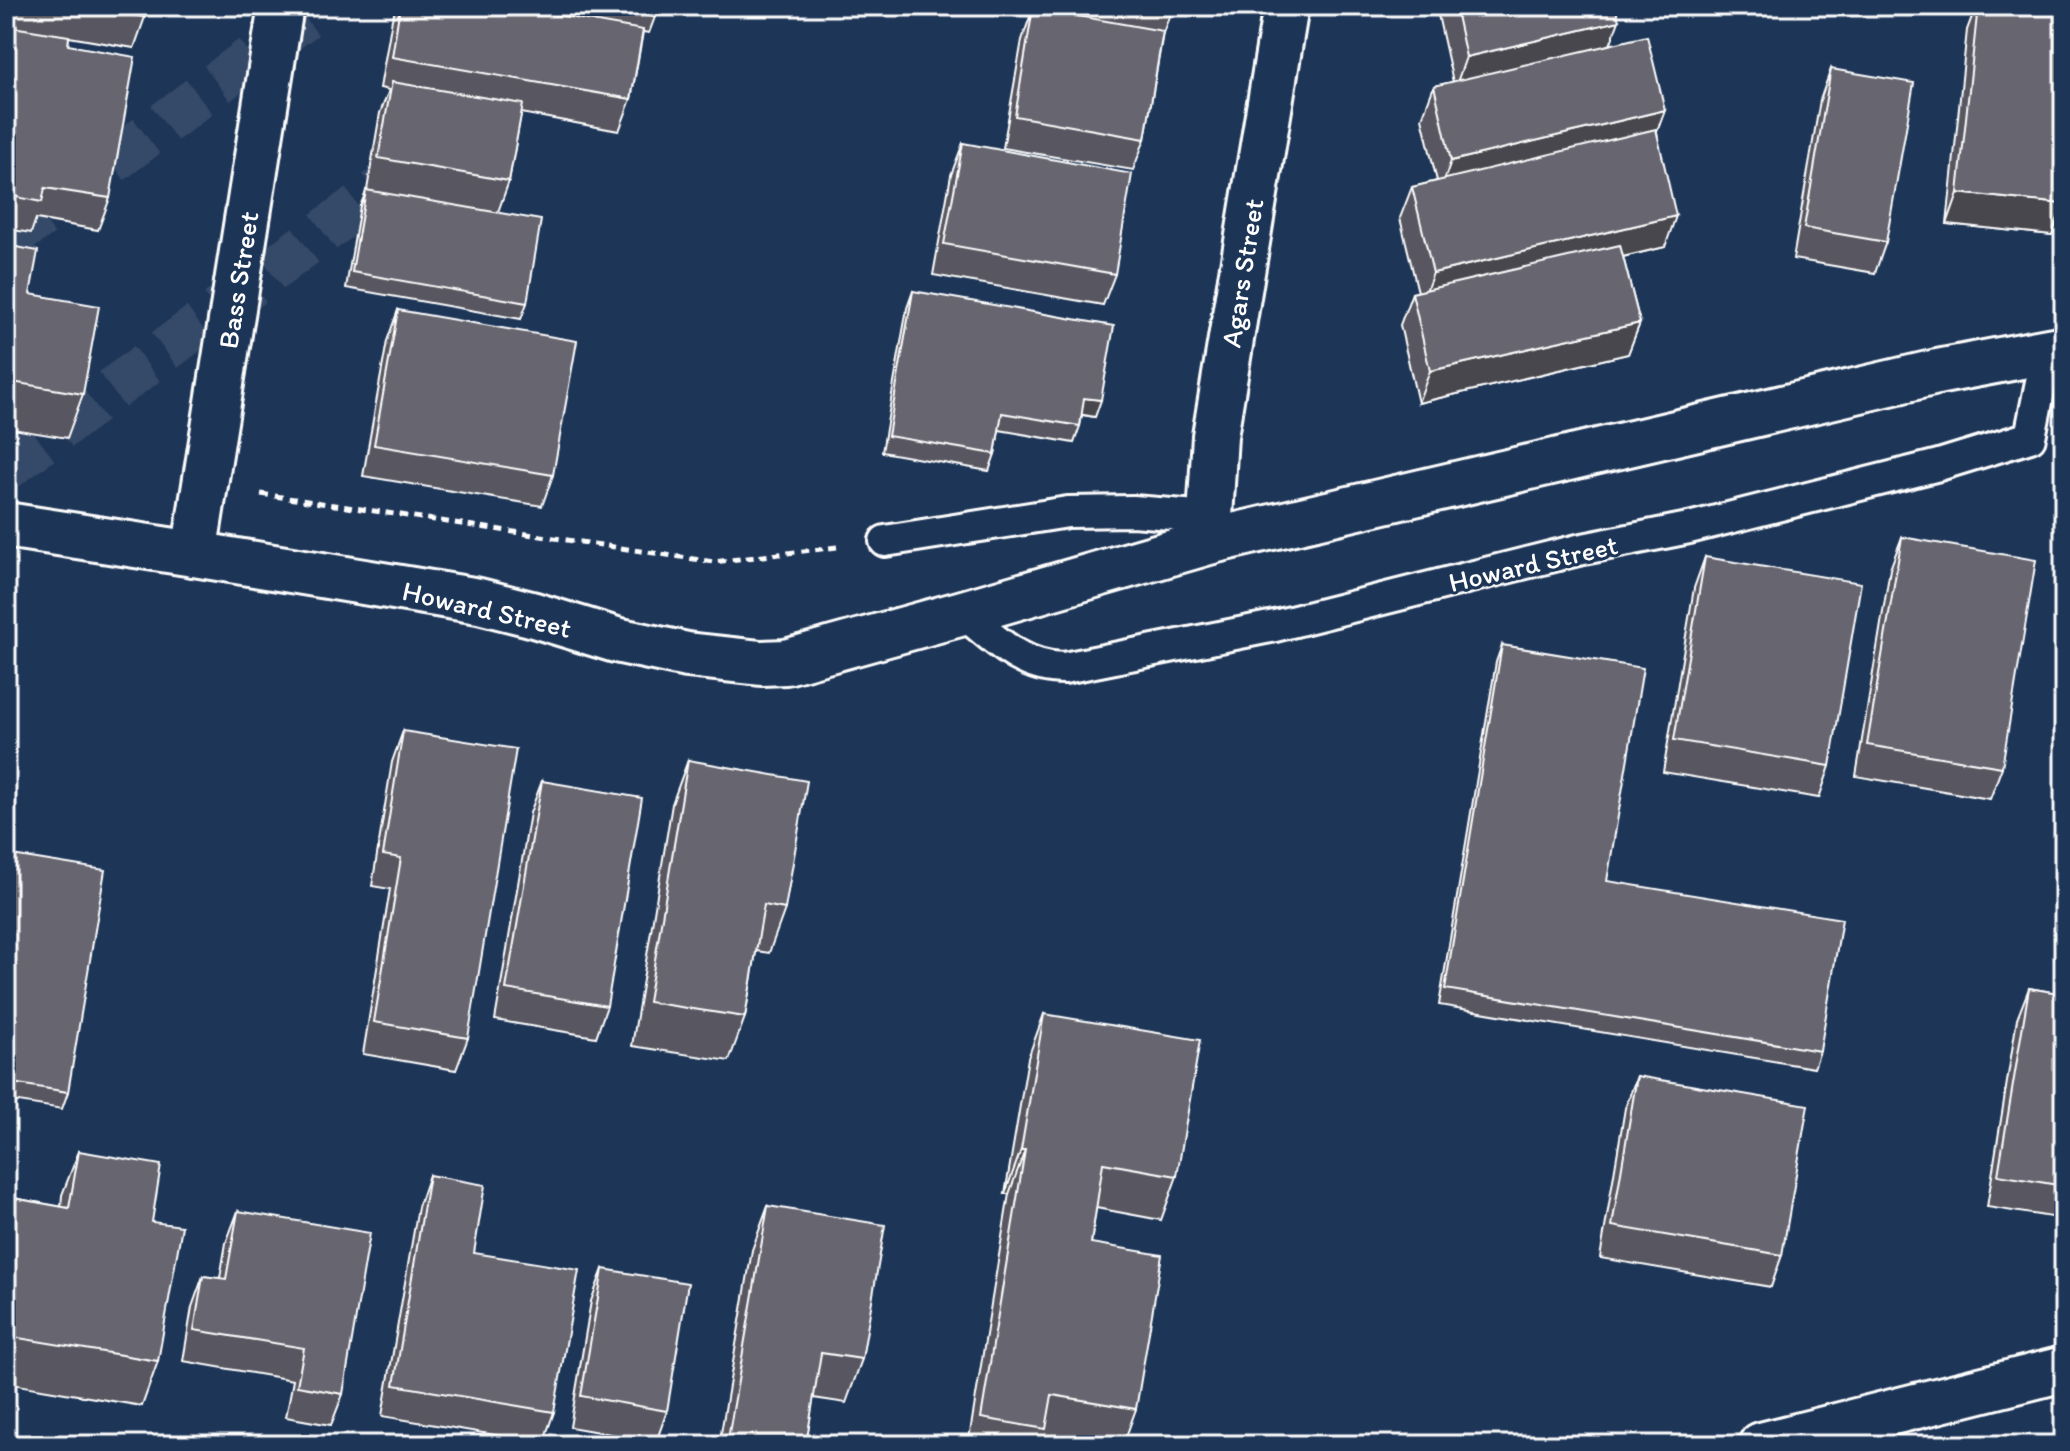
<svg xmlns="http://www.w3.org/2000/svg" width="2070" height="1451" font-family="Itim,sans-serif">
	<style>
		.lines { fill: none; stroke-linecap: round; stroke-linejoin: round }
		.motorway-tunnel { stroke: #344968; stroke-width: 44; stroke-dasharray: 44 22; stroke-linecap: butt }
		.service-casing { stroke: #fff; stroke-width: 36 }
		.minor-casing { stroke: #fff; stroke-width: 50 }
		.path { stroke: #fff; stroke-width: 5; stroke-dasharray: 8 6; stroke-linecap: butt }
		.service { stroke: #1d3557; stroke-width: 30 }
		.minor { stroke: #1d3557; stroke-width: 44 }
		.wall { fill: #585760; stroke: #fff; stroke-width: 2 }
		.shaded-wall { fill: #47474e; stroke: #fff; stroke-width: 2 }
		.building { fill: #666570; stroke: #fff; stroke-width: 2 }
		.labels { text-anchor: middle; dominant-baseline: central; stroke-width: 6; stroke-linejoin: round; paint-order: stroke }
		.street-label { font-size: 28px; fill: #fff; stroke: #1d3557 }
	</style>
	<rect width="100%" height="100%" fill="#1d3557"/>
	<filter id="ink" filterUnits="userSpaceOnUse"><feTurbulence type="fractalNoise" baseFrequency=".0125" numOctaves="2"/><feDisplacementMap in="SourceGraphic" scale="16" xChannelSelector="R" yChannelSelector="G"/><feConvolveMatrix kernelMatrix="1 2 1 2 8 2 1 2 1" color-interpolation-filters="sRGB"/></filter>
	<g filter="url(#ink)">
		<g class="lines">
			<g class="motorway-tunnel">
				<polyline points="6,242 320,6"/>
				<polyline points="6,469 411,166"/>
			</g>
			<g class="service-casing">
				<g id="service">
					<polyline points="885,541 1068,512 1133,511 1210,517"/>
					<path d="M963,613C995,639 1021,668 1064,668L1275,626L1578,550L1689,528L1939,465L2030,437L2047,352"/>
				</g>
			</g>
			<g class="minor-casing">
				<g id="minor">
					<polyline points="6,525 194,554 479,601 531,614 616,640 687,655 761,663 786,662 963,613 1212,541 1937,372 2064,348"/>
					<polyline points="1212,541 1210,517 1215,436 1286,6"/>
					<polyline points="194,554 281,6"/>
					<polyline points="1761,1445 2064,1369"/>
				</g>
			</g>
			<polyline class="path" points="261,494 714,562 837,547"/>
			<use href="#service" class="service"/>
			<use href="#minor" class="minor"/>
		</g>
		<g class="wall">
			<polygon points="6,6 147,6 145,17 134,48 69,37 68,45 110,198 98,230 36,219 31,233 6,229"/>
			<polygon points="397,6 657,6 655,17 649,33 643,32 631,99 619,131 521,113 509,181 498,212 527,303 521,319 346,288 360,206 367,190 380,113 389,90 380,88 392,19"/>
			<polygon points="1000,6 1173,6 1163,33 1145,139 1133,170 1003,148 1022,40 1032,11"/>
			<polygon points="1436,6 1615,6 1610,45 1665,110 1657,132 1665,247 1623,257 1640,323 1628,354 1418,403 1400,325 1412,293 1418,292 1400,218 1412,187 1437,181 1422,118 1434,86 1453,82"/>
			<polygon points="1871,6 1908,6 1906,12"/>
			<polygon points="1976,6 2051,6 2063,204 2052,235 1947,224 1967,30"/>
			<polygon points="1831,69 1886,242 1875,273 1793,259 1820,100"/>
			<polygon points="963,143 1115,274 1103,305 933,275 951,175"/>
			<polygon points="6,245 83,394 67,438 6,428"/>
			<polygon points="913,291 1095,417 1082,415 1080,426 1074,443 999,430 995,454 989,471 882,452 907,308"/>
			<polygon points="398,310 553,475 542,506 363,476 387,341"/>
			<polygon points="1902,537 2002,767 1990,799 1856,776 1890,569"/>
			<polygon points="1705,557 1830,766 1819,798 1663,772 1694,588"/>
			<polygon points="1502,645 1607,881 1820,1051 1814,1068 1439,1005 1496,662"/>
			<polygon points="403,731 468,1038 456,1070 363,1054 390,889 372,886 392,762"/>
			<polygon points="688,760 785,909 769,953 756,951 745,1017 729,1061 632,1046 672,804"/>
			<polygon points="542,781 607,1006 596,1037 495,1020 530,813"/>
			<polygon points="6,854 68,1092 62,1109 6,1100"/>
			<polygon points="2029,988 2064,994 2064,1219 1987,1207 2017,1019"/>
			<polygon points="1044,1014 1177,1176 1161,1220 1096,1208 1091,1243 1136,1409 1123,1445 1072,1445 1042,1440 1041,1445 968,1445 1009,1194 1005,1194 1028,1058"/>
			<polygon points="1637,1076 1782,1255 1771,1287 1600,1258 1625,1108"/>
			<polygon points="79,1151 152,1222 158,1361 142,1406 6,1383 6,1218 13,1198 61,1207 62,1195"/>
			<polygon points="429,1175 474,1253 554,1412 543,1443 382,1416 418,1207"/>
			<polygon points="768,1206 862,1359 846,1403 813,1398 806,1445 719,1445 752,1250"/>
			<polygon points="238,1211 343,1394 331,1425 286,1417 293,1380 183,1361 192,1307 203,1276 220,1278 226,1243"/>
			<polygon points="603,1269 667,1411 656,1442 570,1427 591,1301"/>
		</g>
		<g class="shaded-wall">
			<polygon points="1619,21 1607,53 1455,88 1466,57"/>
			<polygon points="1665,110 1653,141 1440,192 1451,161"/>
			<polygon points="1958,193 2063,204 2052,235 1947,224"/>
			<polygon points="1676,216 1665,247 1421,304 1433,273"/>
			<polygon points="1640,323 1628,354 1418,403 1430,371"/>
			<polygon points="1084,398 1101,400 1095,417 1078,414"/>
			<polygon points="1021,1150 1025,1150 1009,1194 1005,1194"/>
		</g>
		<g class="building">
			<polygon points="81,6 147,6 145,17"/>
			<polygon points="400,6 507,6 643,30 631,99 392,57"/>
			<polygon points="591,6 657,6 655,17"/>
			<polygon points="1455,6 1615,6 1619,21 1466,57"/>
			<polygon points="1978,6 2051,6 2064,7 2063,204 1958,193"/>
			<polygon points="1033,8 1163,31 1145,139 1015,116"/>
			<polygon points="6,26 69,36 68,45 135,57 110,198 45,188 42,202 6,195"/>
			<polygon points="1647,36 1665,110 1451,161 1434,86"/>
			<polygon points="1831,69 1914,83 1886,242 1804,228"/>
			<polygon points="392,82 523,104 509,181 378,158"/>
			<polygon points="1656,129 1676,216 1433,273 1412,187"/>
			<polygon points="963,143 1132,174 1115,274 944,244"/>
			<polygon points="366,190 541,220 527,303 352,272"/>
			<polygon points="6,245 38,251 30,294 99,306 83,394 6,381"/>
			<polygon points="1620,245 1640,323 1430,371 1412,293"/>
			<polygon points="913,291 1114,326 1101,400 1084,398 1080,426 1002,413 995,454 888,436"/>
			<polygon points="398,310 577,341 553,475 374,445"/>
			<polygon points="1902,537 2036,560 2002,767 1867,745"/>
			<polygon points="1705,557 1861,583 1830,766 1674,740"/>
			<polygon points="1502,645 1643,668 1607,881 1842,919 1820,1051 1445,989"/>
			<polygon points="403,731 516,749 468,1038 374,1022 401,858 383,855"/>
			<polygon points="688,760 807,781 785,909 764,905 745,1017 648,1002"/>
			<polygon points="542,781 642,798 607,1006 506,989"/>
			<polygon points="6,854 105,870 68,1092 6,1082"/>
			<polygon points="2029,988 2064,994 2064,1186 1998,1175"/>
			<polygon points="1044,1014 1200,1040 1177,1176 1103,1163 1091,1243 1162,1255 1136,1409 1052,1395 1046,1429 981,1418 1025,1150 1021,1150"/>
			<polygon points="1637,1076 1808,1105 1782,1255 1612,1226"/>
			<polygon points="79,1151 161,1165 152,1222 182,1226 158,1361 6,1336 6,1240 13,1198 69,1208"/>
			<polygon points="429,1175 485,1185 474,1253 579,1270 554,1412 394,1385"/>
			<polygon points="768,1206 885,1225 862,1359 821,1353 806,1445 727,1445"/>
			<polygon points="238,1211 370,1233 343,1394 297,1386 304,1348 194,1330 203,1276 226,1279"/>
			<polygon points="603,1269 688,1283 667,1411 581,1396"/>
		</g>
	</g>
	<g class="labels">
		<g class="street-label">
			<text transform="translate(1242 273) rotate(-81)">Agars Street</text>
			<text transform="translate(238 280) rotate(-81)">Bass Street</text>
			<text transform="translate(1533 563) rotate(-13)">Howard Street</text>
			<text transform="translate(487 609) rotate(13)">Howard Street</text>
		</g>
	</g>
	<rect width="2070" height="1451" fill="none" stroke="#1d3557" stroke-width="32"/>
	<rect x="16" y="16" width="2038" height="1419" fill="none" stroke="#fff" stroke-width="3" filter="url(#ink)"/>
</svg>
